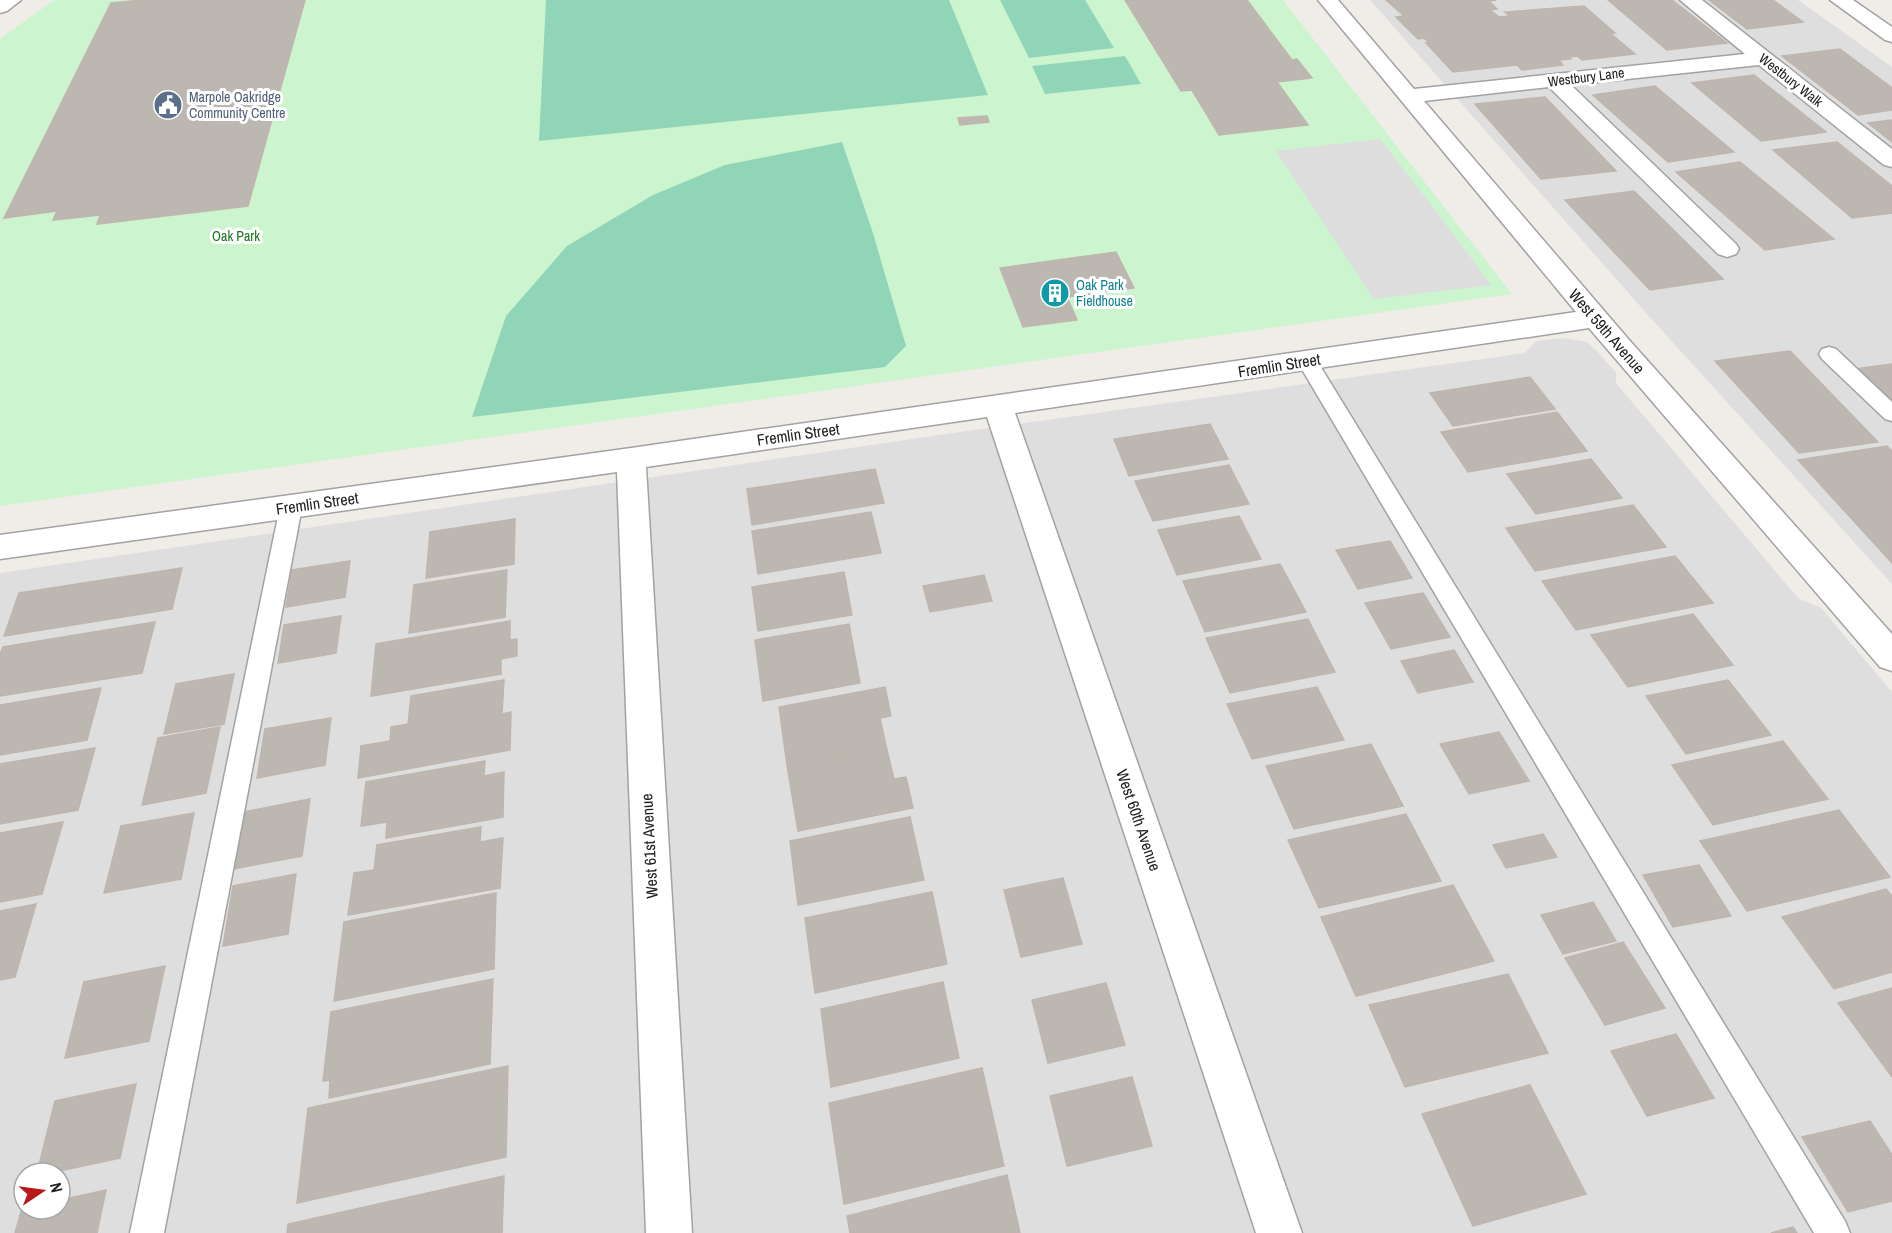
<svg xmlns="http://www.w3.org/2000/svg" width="1892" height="1233" font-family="'Archivo Narrow',sans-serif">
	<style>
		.residential { fill: #dfdede; fill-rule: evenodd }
		.park { fill: #ccf4cf }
		.pitch { fill: #91d5b9 }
		.parking { fill: #ddd }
		.building { fill: #bdb7b2; stroke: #c0b5ad; stroke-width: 1.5 }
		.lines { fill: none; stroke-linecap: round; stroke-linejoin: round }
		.lane-casing { stroke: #a2a2a2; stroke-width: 3 }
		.street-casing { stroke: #a2a2a2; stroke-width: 3 }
		.lane { fill: #fff; fill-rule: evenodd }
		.street { fill: #fff; fill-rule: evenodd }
		.labels { text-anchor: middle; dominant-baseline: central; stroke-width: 6; stroke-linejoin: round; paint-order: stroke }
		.far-street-label { font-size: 14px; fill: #212121; stroke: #fff }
		.far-service-label { font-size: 14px; fill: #4e5e75; stroke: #fff; text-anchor: start }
		.far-park-label { font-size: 14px; fill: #1a7420; stroke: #fff }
		.far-culture-label { font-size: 14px; fill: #0d838f; stroke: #fff; text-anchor: start }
		.street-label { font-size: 16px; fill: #212121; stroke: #fff }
	</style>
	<rect width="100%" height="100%" fill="#f0ede9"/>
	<g class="residential">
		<polygon points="1370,0 1798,0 1892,67 1892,584 1647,314"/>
		<path d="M1562,338L1587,342L1598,352L1616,373V383L1798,598L1821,608L1892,692V1233H0V573L953,433L1525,353L1536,341ZM24,1173H60V1209H24Z"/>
	</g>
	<polygon class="park" points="54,0 1283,0 1512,294 0,506 0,39"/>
	<g class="pitch">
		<polygon points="546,0 949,0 988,95 539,141"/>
		<polygon points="1000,0 1085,0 1114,48 1029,58"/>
		<polygon points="1125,56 1141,84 1045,94 1032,66"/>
		<polygon points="842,142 872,230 906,346 885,367 472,417 506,316 567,246 653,195 725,165"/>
	</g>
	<polygon class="parking" points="1380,139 1435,210 1491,285 1374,299 1276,151"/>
	<g class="building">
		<polygon points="142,0 305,0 248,206 97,224 100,215 53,220 57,211 4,218 111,3"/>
		<polygon points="1125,0 1247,0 1292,60 1297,59 1312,78 1277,82 1308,125 1219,135 1192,90 1181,91"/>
		<polygon points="1386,0 1496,0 1489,1 1497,9 1490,10 1499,17 1510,16 1505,12 1584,6 1615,33 1610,33 1635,54 1582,60 1577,56 1569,57 1571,59 1559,60 1563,65 1522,70 1517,65 1453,72 1426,43 1429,43 1424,38 1418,39 1396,17 1404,16"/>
		<polygon points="1608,0 1672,0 1727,43 1667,50"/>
		<polygon points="1709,0 1773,0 1803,22 1747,29"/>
		<polygon points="1840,49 1892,88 1892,110 1858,115 1782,56"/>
		<polygon points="1754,75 1826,132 1761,141 1692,83"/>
		<polygon points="1655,86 1734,152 1668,162 1593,95"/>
		<polygon points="1545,97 1616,171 1541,179 1475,104"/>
		<polygon points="987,116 989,122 960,125 958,118"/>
		<polygon points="1892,120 1892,142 1868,123"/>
		<polygon points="1837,142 1892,186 1892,213 1852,218 1773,150"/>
		<polygon points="1740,162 1834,239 1765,250 1676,172"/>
		<polygon points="1634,191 1723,279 1650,290 1565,200"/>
		<polygon points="1116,252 1134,288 1067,297 1077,320 1023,327 1000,268"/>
		<polygon points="1790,351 1878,442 1799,453 1715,361"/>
		<polygon points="1892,364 1892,406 1855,369"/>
		<polygon points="1530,377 1555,409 1453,426 1430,393"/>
		<polygon points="1557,412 1587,451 1468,472 1441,432"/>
		<polygon points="1210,424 1228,459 1129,476 1114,439"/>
		<polygon points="1887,446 1892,451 1892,563 1798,460"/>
		<polygon points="1591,459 1622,498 1536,514 1507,474"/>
		<polygon points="1229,465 1249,504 1153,521 1135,481"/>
		<polygon points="875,469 884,503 752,525 747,489"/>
		<polygon points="1633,505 1666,547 1535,571 1506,528"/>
		<polygon points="871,512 881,553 758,574 752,531"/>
		<polygon points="1239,516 1261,559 1177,575 1158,530"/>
		<polygon points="515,519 514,564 426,578 430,532"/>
		<polygon points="1390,541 1412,578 1358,589 1336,550"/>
		<polygon points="1675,556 1713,603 1576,630 1542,581"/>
		<polygon points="350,561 345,597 286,607 292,570"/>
		<polygon points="1280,564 1306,612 1205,632 1183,581"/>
		<polygon points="182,568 172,609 4,636 19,593"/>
		<polygon points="507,570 505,617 409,633 414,585"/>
		<polygon points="844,572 852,615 758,631 752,587"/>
		<polygon points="984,575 992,601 930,612 923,586"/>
		<polygon points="1423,593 1450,637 1391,649 1365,603"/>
		<polygon points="1693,614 1733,665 1628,687 1591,635"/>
		<polygon points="341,616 336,653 278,663 284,625"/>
		<polygon points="1308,619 1335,672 1230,693 1206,638"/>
		<polygon points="510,621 510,640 517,639 517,656 501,659 501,674 371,696 376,644"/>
		<polygon points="155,622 142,673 0,696 0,654 3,647"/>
		<polygon points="849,624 860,683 763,701 755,640"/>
		<polygon points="1454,650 1473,682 1418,693 1401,661"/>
		<polygon points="234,674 224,724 164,734 176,684"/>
		<polygon points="504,680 502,714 511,712 510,750 358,778 361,746 390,741 391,727 408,724 411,696"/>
		<polygon points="1728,680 1771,735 1686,754 1646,696"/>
		<polygon points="885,687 891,716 880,718 886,746 787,765 779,707"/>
		<polygon points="1317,687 1344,740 1252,759 1227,704"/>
		<polygon points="101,688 87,740 0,755 0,705"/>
		<polygon points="331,718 325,765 257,778 265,729"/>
		<polygon points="220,727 206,793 142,805 158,738"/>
		<polygon points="1499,732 1529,781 1469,794 1440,744"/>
		<polygon points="1783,741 1828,799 1713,825 1672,765"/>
		<polygon points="1371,744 1403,806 1294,829 1266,766"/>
		<polygon points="886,746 894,779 906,777 913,808 798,831 787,765"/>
		<polygon points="95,748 78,810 0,824 0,764"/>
		<polygon points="485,761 484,776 504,772 503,817 386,838 387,822 361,826 366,782"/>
		<polygon points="310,799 302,856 233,869 244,812"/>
		<polygon points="1839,810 1890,877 1747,911 1700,841"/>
		<polygon points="194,813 181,879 104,893 121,826"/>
		<polygon points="1406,814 1441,881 1319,908 1288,840"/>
		<polygon points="910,817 924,880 798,905 790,841"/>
		<polygon points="63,822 42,894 0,902 0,833"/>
		<polygon points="481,827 480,842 503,838 500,888 348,915 354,873 374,870 377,845"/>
		<polygon points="1543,834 1557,857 1506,868 1493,845"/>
		<polygon points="1699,865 1731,916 1673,927 1643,875"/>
		<polygon points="296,874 288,934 223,946 233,886"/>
		<polygon points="1063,878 1082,944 1021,957 1004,890"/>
		<polygon points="1453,885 1494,961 1356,996 1321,917"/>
		<polygon points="1886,889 1892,896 1892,972 1834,989 1782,917"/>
		<polygon points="932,892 947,964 815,993 805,918"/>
		<polygon points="496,893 494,969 334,1001 344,922"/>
		<polygon points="1593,902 1616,941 1563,954 1541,915"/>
		<polygon points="36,904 15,977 0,980 0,911"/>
		<polygon points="1623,942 1665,1008 1605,1025 1565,958"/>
		<polygon points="165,966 149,1041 65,1058 84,982"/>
		<polygon points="1508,974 1548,1053 1405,1087 1369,1005"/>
		<polygon points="493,979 490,1064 329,1098 330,1080 323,1081 331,1012"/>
		<polygon points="943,982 959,1058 831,1087 821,1009"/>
		<polygon points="1106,983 1125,1045 1048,1063 1032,1000"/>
		<polygon points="1892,988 1892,1077 1838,1003"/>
		<polygon points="1676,1034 1714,1098 1647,1116 1611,1051"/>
		<polygon points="508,1066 506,1157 297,1203 308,1108"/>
		<polygon points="982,1068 1004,1166 844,1204 829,1103"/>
		<polygon points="1132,1077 1152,1146 1067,1166 1050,1096"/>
		<polygon points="136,1084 120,1158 50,1173 37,1173 55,1101"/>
		<polygon points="1530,1085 1586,1194 1473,1226 1422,1114"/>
		<polygon points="1870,1121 1892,1155 1892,1201 1848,1212 1802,1137"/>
		<polygon points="1007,1175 1020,1233 850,1233 847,1216"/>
		<polygon points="504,1176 502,1233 287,1233 288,1224"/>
		<polygon points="106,1190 97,1233 15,1233 22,1208 60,1209 60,1200"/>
		<polygon points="1793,1227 1797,1233 1771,1233"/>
	</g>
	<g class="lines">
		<g class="lane-casing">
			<g id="lane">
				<polygon points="1829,347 1836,349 1892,402 1892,421 1885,419 1822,359 1819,354 1822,349"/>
				<polygon points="1307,354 1314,356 1845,1221 1850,1233 1814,1233 1297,361 1300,356"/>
				<polygon points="291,499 299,501 302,507 164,1233 130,1233 280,507 283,501"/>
			</g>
		</g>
		<g class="street-casing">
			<g id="street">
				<polygon points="0,0 21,0 7,11 0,13"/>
				<polygon points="1318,0 1338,0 1414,89 1745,54 1680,0 1702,0 1892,149 1892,167 1884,165 1759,65 1571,85 1736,244 1739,249 1736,254 1727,257 1718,254 1549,87 1424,101 1630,341 1892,634 1892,671 1880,667 1589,328 1015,413 1302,1233 1256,1233 987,417 646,467 692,1233 646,1233 617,472 0,559 0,535 631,448 1576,312"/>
				<polygon points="1830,0 1853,0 1892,27 1892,42 1885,40"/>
			</g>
		</g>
		<use href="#lane" class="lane"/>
		<use href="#street" class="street"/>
	</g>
	<defs>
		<g id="civic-disc" transform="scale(1.5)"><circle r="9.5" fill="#5c6f8a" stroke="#fff"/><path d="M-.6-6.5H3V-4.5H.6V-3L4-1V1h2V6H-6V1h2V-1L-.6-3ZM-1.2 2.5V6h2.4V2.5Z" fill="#fff"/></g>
		<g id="building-disc" transform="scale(1.5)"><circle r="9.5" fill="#0f9aa8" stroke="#fff"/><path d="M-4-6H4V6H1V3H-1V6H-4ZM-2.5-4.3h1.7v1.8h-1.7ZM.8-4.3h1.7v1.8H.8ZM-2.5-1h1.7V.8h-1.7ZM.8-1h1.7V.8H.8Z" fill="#fff"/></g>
	</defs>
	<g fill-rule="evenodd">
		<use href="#civic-disc" x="168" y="105"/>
		<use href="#building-disc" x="1055" y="293"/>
	</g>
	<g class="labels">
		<g class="far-street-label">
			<text transform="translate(1586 77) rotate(-7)">Westbury Lane</text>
			<text transform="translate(1791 80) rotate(38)">Westbury Walk</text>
		</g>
		<g class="far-service-label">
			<text x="189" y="97">Marpole Oakridge<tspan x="189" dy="16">Community Centre</tspan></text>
		</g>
		<g class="far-park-label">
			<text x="236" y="236">Oak Park</text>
		</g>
		<g class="far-culture-label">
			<text x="1076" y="285">Oak Park<tspan x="1076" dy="16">Fieldhouse</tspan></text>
		</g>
		<g class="street-label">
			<text transform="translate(1607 331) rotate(49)">West 59th Avenue</text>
			<text transform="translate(1279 365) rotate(-9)">Fremlin Street</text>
			<text transform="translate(798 434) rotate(-8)">Fremlin Street</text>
			<text transform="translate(317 503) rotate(-8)">Fremlin Street</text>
			<text transform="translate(1139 820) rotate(71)">West 60th Avenue</text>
			<text transform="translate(649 846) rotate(-93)">West 61st Avenue</text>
		</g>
	</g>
	<g transform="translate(42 1191) rotate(77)"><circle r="28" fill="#ffffff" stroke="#a6a6a6" stroke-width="1.5"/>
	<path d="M0-4.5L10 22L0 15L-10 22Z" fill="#b9191b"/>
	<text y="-9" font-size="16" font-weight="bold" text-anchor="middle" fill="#212121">N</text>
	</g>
</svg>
